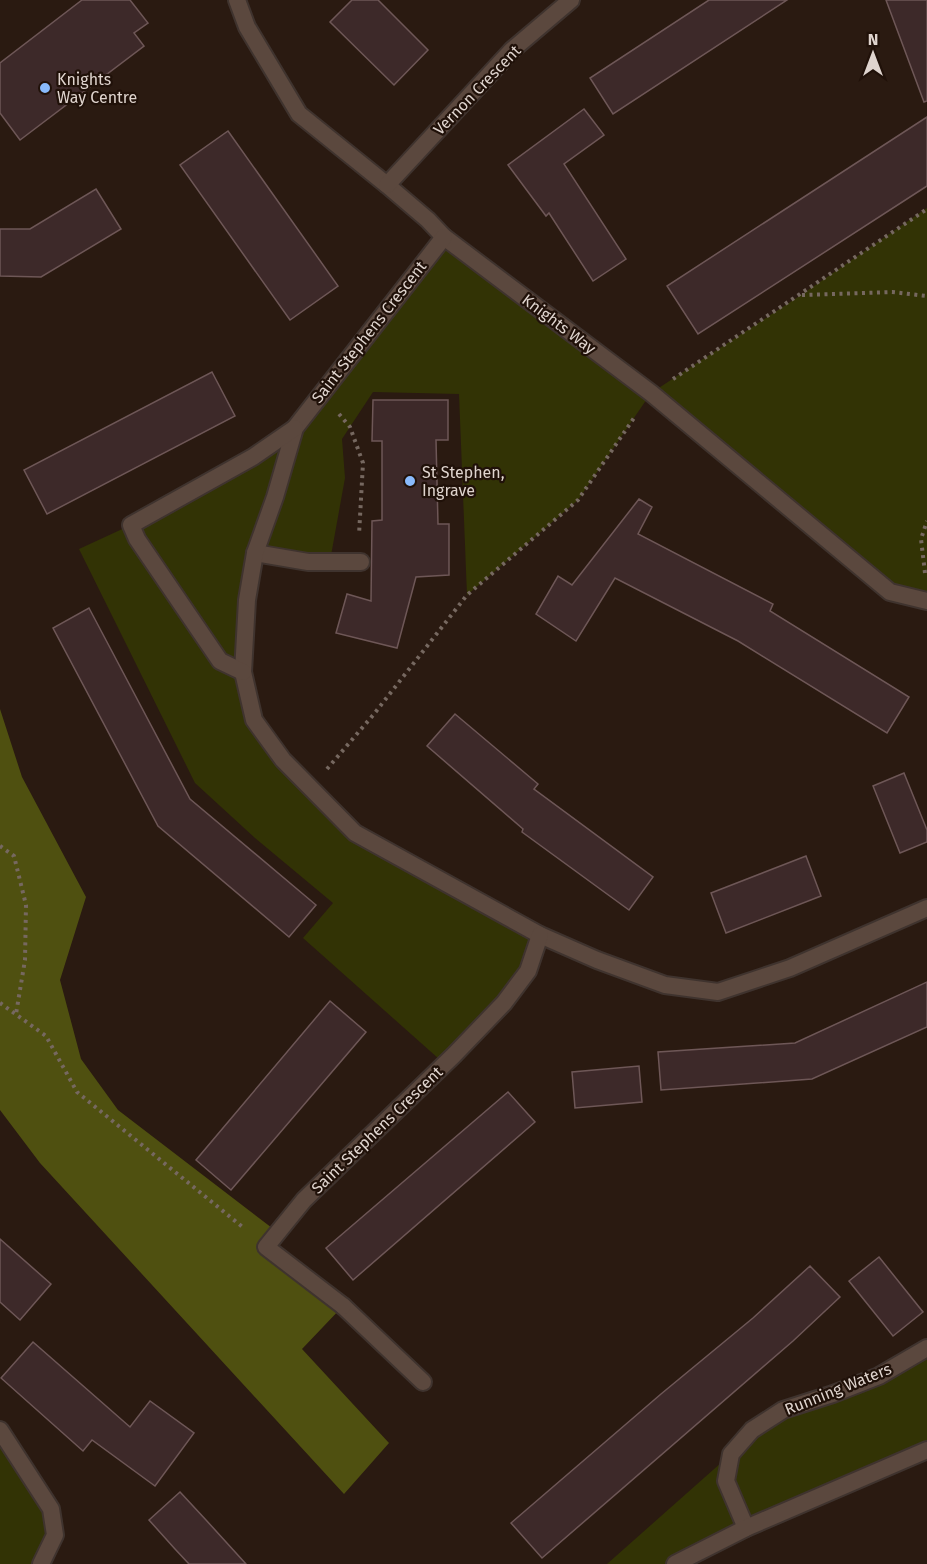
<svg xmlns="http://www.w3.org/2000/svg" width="927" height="1564" font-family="'Fira Sans',sans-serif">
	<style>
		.green { fill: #323305 }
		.forest { fill: #4f5010 }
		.building { fill: #3d2929; stroke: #6e5757; stroke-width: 1.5 }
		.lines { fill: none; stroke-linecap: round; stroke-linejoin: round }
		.service-casing { stroke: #3f332e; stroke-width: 20 }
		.minor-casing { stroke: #3f332e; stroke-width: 20 }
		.tertiary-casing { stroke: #3f332e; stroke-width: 20 }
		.path { stroke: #766860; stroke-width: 4; stroke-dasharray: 3 4.5; stroke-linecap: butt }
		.service { stroke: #5b483e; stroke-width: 16 }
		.minor { stroke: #5b483e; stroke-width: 16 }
		.tertiary { stroke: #5b483e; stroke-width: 16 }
		.poi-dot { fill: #89bafc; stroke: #201109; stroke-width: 2 }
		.labels { text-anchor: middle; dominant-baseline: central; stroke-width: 4.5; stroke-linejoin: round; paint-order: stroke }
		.poi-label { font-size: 16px; fill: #dfd4ce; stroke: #201109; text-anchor: start }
		.street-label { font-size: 16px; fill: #dfd4ce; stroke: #201109 }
	</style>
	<rect width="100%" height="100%" fill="#2a1a11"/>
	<g class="green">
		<polygon points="927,208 927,601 890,592 651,393 578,500 467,595 459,394 373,392 342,439 345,478 330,561 255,553 244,679 254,720 355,833 540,935 528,971 439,1059 303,938 333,903 255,838 195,783 79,549 131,525 295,428 444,237 651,393 801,295"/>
		<polygon points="927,1348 927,1450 675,1564 607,1564 731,1454 752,1430"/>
		<polygon points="0,1430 51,1509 55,1535 41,1564 0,1564"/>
	</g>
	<polygon class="forest" points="0,709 22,777 86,897 60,980 81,1059 118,1110 276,1231 267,1247 343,1306 302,1349 389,1443 344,1494 40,1163 0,1110"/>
	<g class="building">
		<polygon points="82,0 130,0 148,23 134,33 144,46 20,140 0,113 0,63"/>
		<polygon points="352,0 378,0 428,50 394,85 330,22"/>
		<polygon points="709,0 787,0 613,114 590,78"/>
		<polygon points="886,0 927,0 927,101 924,102"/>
		<polygon points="584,109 604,135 564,164 626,259 593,281 549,213 546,216 508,165"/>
		<polygon points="927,117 927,186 698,334 667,286"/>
		<polygon points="228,131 338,286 290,320 180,165"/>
		<polygon points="96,189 121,229 41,277 0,276 0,229 30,229"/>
		<polygon points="212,372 235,416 47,514 24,470"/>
		<polygon points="373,400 448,400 448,440 436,440 438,524 449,524 449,575 416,577 397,648 336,633 347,594 371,601 372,521 382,520 382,441 372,441"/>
		<polygon points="639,499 652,507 638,534 773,604 770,611 909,697 887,733 738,641 615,578 576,641 536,614 558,576 572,585"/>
		<polygon points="89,608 190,799 316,905 289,937 158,826 53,628"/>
		<polygon points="455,714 538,784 534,789 653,877 629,910 522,832 523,829 427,746"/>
		<polygon points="904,773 927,830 927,842 900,853 873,786"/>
		<polygon points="806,856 821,896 726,933 711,893"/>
		<polygon points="927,982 927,1027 812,1079 661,1090 658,1052 795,1043"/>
		<polygon points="330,1001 366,1032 231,1190 196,1160"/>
		<polygon points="639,1066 642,1102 575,1108 572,1072"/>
		<polygon points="508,1092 535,1122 353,1280 326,1248"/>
		<polygon points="0,1239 51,1284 20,1320 0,1302"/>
		<polygon points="879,1257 923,1312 893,1336 849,1281"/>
		<polygon points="810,1266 840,1297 793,1341 542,1558 511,1523 661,1394 753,1318"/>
		<polygon points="33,1342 130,1427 150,1401 194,1433 155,1486 92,1440 83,1451 1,1378"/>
		<polygon points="180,1492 206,1520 246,1564 189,1564 175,1549 149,1520"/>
	</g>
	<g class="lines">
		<g class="service-casing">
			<g id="service">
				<polyline points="255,553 308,562 361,562"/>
				<polyline points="343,1306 423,1382"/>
			</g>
		</g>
		<g class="minor-casing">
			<g id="minor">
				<polyline points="237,0 247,27 299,114 387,185 428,220 444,237 651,393 890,592 927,601"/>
				<polyline points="387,185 512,50 571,0"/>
				<polyline points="444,237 295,428 275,497 255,553 247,600 243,672 254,720 283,760 355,833 540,935 597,960 665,985 718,992 790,968 927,908"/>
				<polyline points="243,672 220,661 137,539 131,525 253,457 295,428"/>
				<polyline points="343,1306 266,1247 304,1200 454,1055 504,1003 528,971 540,935"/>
				<polyline points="0,1430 51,1509 55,1535 41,1564"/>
				<polyline points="746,1528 726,1481 731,1454 752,1430 783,1410 833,1394 879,1376 927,1348"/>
			</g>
		</g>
		<g class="tertiary-casing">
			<polyline id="tertiary" points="675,1564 746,1528 927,1450"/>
		</g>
		<g class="path">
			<polyline points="802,295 892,292 927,296"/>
			<polyline points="673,379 927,209"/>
			<polyline points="339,414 350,427 363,463 359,535"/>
			<polyline points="925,573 921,539 927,521"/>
			<polyline points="327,769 374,714 467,595 578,500 636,415"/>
			<polyline points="0,846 14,856 26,905 25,960 16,1014"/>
			<polyline points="0,1003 46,1036 77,1092 245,1229"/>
		</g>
		<use href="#service" class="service"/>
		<use href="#minor" class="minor"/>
		<use href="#tertiary" class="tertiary"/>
	</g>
	<g class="poi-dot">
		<circle cx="45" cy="88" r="6"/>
		<circle cx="410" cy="481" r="6"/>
	</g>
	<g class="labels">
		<g class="poi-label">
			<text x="57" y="79">Knights<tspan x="57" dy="18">Way Centre</tspan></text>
			<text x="422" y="472">St Stephen,<tspan x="422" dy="18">Ingrave</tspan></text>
		</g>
		<g class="street-label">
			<text transform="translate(477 90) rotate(-46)">Vernon Crescent</text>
			<text transform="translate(559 324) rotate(37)">Knights Way</text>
			<text transform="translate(369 332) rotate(-52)">Saint Stephens Crescent</text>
			<text transform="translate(377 1130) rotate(-44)">Saint Stephens Crescent</text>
			<text transform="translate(838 1389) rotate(-22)">Running Waters</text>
		</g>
	</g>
	<g transform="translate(873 54)" stroke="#201109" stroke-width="4.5" paint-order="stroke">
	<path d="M0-4.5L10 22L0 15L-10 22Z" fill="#dfd4ce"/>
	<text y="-9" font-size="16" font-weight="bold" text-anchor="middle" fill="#dfd4ce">N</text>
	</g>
</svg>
